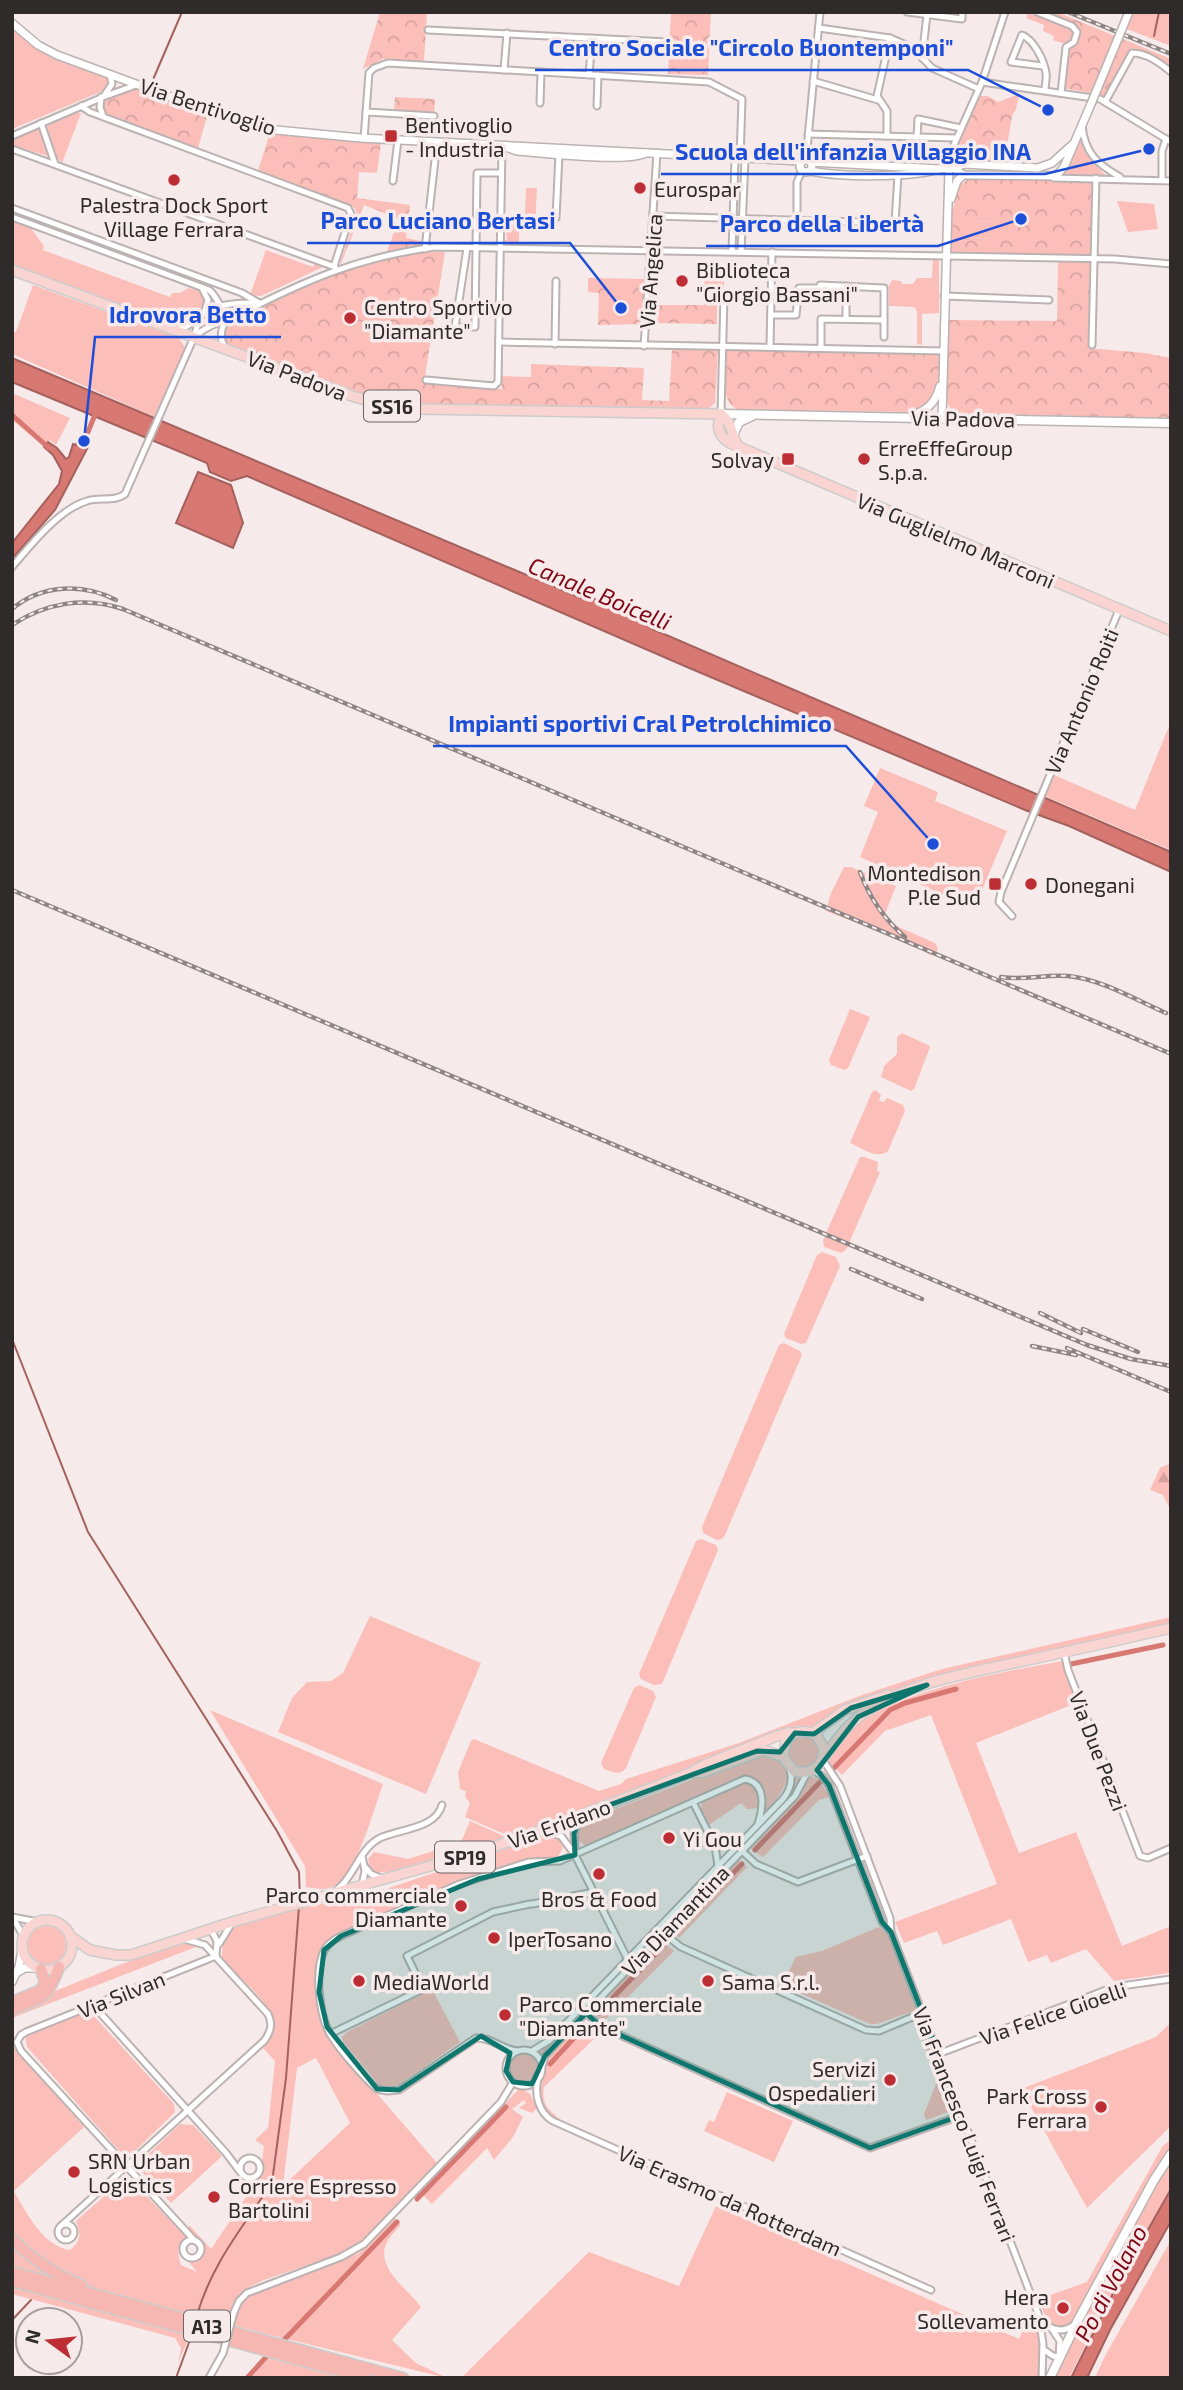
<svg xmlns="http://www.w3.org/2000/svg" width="1183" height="2390" font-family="'Exo 2',sans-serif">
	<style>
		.grass { fill: #fcbeb9; fill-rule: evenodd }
		.forest { fill: url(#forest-firs) }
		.park { fill: url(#park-crowns); fill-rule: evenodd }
		.water { fill: #d87873; stroke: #a5615d; stroke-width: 2 }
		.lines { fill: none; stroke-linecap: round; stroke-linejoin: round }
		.stream { stroke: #a5615d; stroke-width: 2 }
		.canal { stroke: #d87873; stroke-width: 5 }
		.minor-casing { stroke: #bbb2b1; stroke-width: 9 }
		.tertiary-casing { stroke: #bbb2b1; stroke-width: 10 }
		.secondary-casing { stroke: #bbb2b1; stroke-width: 11 }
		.primary-casing { stroke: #cdcccc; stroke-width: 12 }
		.motorway-casing { stroke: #cdcccc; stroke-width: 13 }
		.minor { stroke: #fff; stroke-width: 5 }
		.tertiary { stroke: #fff; stroke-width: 7 }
		.secondary { stroke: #fff; stroke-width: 8 }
		.primary { stroke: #fad4d1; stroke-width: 9 }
		.motorway { stroke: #f6b7b2; stroke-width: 10 }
		.rail-casing { stroke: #8d8685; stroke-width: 4.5 }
		.rail { stroke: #f6ebea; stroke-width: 2; stroke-dasharray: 5; stroke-linecap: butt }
		.minor-bridge-casing { stroke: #bbb2b1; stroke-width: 9; stroke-linecap: butt }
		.tertiary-bridge-casing { stroke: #bbb2b1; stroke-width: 10; stroke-linecap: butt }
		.minor-bridge { stroke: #fff; stroke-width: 5 }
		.tertiary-bridge { stroke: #fff; stroke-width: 7 }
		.marked { fill: #0f766e; fill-opacity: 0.2; stroke: #0f766e; stroke-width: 5; stroke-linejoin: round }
		.poi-dot { fill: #bd2d34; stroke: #f6ebea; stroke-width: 2.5 }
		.labels { text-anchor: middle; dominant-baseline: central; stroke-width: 7; stroke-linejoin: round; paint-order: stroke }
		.shield { fill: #f6ebea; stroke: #6b6564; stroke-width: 2 }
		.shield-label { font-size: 19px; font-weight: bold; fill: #2f2b2b }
		.street-label { font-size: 21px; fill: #2f2b2b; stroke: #f6ebea }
		.poi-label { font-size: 21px; fill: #2f2b2b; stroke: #f6ebea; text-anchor: start }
		.water-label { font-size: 23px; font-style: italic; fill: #810516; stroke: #f6ebea }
		.leader { fill: none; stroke: #1d4ed8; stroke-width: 2.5 }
		.callout-dot { fill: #1d4ed8; stroke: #f6ebea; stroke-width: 2.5 }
		.callout-label { font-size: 23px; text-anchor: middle; font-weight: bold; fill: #1d4ed8; stroke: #f6ebea; stroke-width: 7; stroke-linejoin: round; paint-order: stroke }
	</style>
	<defs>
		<pattern id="forest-firs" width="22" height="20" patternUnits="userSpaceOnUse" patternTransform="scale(1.75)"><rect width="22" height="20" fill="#fcbeb9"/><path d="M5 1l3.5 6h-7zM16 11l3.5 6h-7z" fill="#d8a39f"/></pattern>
		<pattern id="park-crowns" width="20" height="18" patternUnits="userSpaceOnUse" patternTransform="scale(1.75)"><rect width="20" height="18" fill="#fcbeb9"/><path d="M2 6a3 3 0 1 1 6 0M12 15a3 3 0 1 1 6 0" fill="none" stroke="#d8a39f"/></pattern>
	</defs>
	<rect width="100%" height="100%" fill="#f6ebea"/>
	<g class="grass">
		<polygon points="1134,12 1171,12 1171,46 1127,29"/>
		<polygon points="1028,13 1072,30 1074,33 1071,41 1062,43 1053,40 1054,36 1043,31 1044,25 1026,18"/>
		<polygon points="12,29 39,51 54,59 106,76 109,78 109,86 105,90 12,129"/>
		<polygon points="76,112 81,113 62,163 56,157 47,126"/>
		<polygon points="36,130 41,131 48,156 12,145 12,140"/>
		<polygon points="1080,137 1086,154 1105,175 1065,175 1065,170"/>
		<polygon points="526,188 537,188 535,226 519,226 519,244 503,246 503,241 507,240 504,214 525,215"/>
		<polygon points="1117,201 1154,204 1158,229 1128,232"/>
		<path d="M12,220L30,227L44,246L43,250L170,297L172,293H180L188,288L201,291C210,308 195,325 176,325L12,264Z"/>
		<polygon points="967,221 998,222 997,239 966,238"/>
		<polygon points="266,250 313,267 315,263 323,267 261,296 250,295"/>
		<polygon points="933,260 939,260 939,313 922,314 922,345 917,344 917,311 914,307 889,306 889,286 892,280 901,281 902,284 913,284 917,278 932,278"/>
		<polygon points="33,285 179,338 184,346 184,351 155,417 12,354 12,332 16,332"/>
		<polygon points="12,393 70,418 56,445 50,440 44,447 12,420"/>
		<polygon points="1171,721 1171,850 1045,796 1054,775 1135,810"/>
		<polygon points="880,768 938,792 935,801 1007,831 974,909 860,857 878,812 864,806"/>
		<polygon points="844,867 851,867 896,886 885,914 894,925 935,943 938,948 936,954 930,955 916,946 826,911 831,893"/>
		<polygon points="850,1009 870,1017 848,1068 844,1070 831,1065 829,1060"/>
		<polygon points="902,1033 928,1045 930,1047 914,1089 911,1091 881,1077 884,1066 897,1054 897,1037"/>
		<path d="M876,1090L881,1095L879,1101L884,1102L887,1098L903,1105L905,1111L888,1151C877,1160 862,1148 850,1143L872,1092Z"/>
		<polygon points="860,1157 865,1157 878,1162 877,1171 880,1172 846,1250 841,1253 824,1247 823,1240"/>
		<polygon points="822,1252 836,1257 840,1266 806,1343 801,1344 786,1338 784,1334 817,1255"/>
		<polygon points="784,1343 800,1351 802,1355 725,1535 722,1539 717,1540 703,1533 702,1527 779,1345"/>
		<polygon points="701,1539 716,1545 718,1550 662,1684 654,1685 641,1679 639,1674 696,1541"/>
		<polygon points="370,1616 481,1663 426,1794 278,1732 292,1698 307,1682 331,1681 343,1673"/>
		<polygon points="1171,1617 1171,1623 959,1670 886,1693 816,1727 798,1726 558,1820 509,1836 465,1817 470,1803 465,1797 466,1791 460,1789 458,1772 471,1741 474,1739 599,1791 621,1784 626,1779 739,1743 862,1695 942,1669"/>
		<path d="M1061,1661L1074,1696L1067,1699L1069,1706L976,1743L1019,1853L1076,1832L1122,1946L1171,1926L1169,1973L1114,1981L1086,1949L1051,1963L1047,1955L1028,1962L1011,1919L943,1945L937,1931L904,1943L895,1922L997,1884L931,1715L885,1731L842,1775L829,1762C846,1695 1003,1673 1061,1661Z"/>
		<path d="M639,1685L653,1691L656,1697L626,1768C620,1776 612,1772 604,1769L601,1763L634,1688Z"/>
		<path d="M210,1710L383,1784C374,1809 358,1868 338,1884C329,1891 317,1889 306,1887L305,1866Z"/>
		<path d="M804,1733L819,1742L820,1760L806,1771L789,1765C784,1743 784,1744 804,1733Z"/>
		<path d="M766,1753C804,1767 784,1791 765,1812L764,1810L765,1799L758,1785L742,1779L589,1846C570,1842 577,1826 590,1819L758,1754Z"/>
		<polygon points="794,1775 801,1776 799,1785 792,1796 542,2057 537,2052 549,2045 782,1803 793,1787"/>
		<polygon points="810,1776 818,1779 830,1796 819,1800 763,1857 749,1847 801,1793"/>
		<path d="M744,1782C755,1783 757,1794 761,1802L759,1808L747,1809L741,1803L709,1825L701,1810L702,1802Z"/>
		<path d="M470,1821L506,1837C483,1844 387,1880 370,1871L368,1859L374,1852L408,1859L461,1842Z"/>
		<path d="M543,1836L559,1838L563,1848L558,1857L531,1859L454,1884L344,1932L323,1948L319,1958L317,1995L327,2036L438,2164L363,2241L346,2252L264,2280L245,2289L233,2303L225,2324L198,2317L178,2363L181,2348L175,2338L12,2294V2045L84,2127L14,2191C27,2214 43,2246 70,2250C81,2241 81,2233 76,2221L120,2182L131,2180L186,2237C177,2246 177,2253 181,2265L197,2272L187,2260H197L203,2250L200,2243L187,2228L190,2226L211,2249L252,2188L244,2179L255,2178L261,2168L264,2146L255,2140L268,2128L275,2061L263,2048H259C263,2044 268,2041 271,2037C288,2011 233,1976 222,1957L223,1939L230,1929L235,1927L290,1911L386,1889ZM316,2058L350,2123L283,2186L297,2068Z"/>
		<polygon points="738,1859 747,1867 679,1938 670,1930"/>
		<circle cx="47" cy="1945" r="19"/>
		<polygon points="879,1927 887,1934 916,2010 877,2024 870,2024 782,1985 796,1957 822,1951"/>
		<polygon points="661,1940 674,1951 605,2020 599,2018 593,2011"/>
		<polygon points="187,1942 201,1945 12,2018 12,2014 46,2000 55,1991 132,1960"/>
		<polygon points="432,1989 460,2042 398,2085 387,2087 379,2085 343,2042 342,2037 347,2032"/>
		<polygon points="84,2013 93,2015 174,2104 175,2112 133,2153 121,2153 27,2047 25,2037"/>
		<polygon points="920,2020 954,2110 926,2120 924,2114 938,2079 915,2022"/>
		<path d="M584,2021L598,2032L595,2038L544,2087C541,2106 550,2111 561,2120C537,2111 539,2094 544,2074C546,2068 544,2063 548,2057C557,2044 572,2032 584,2021Z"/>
		<polygon points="1168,2025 1171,2026 1171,2126 1087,2208 1021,2089 1156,2037"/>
		<circle cx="524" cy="2068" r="16"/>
		<polygon points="520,2088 530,2094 537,2108 532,2113 519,2108 526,2103 524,2100 512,2109 523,2117 513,2137 494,2160 487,2148 432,2204 420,2192"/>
		<polygon points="727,2092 793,2121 774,2162 704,2131 709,2120 714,2122"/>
		<polygon points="180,2124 193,2125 222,2156 171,2203 142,2172 139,2163"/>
		<path d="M1171,2139V2150L1074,2321C1055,2341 1043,2316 1039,2299L1087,2282L1162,2147Z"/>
		<polygon points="1171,2160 1171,2188 1119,2278 1069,2378 1054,2378 1080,2322"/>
		<path d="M716,2206L1019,2339L1032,2310C1039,2332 1042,2355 1040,2378H461L589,2252L679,2286Z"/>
		<path d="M394,2218L401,2224C397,2230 390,2236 387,2242C374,2267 408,2289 421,2307L392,2340L416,2363L447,2378L234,2326L241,2304L250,2294L359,2253Z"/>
		<polygon points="1171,2240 1171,2378 1095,2378 1105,2356"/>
		<polygon points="269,2358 345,2378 250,2378"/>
	</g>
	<polygon class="forest" points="1171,1463 1171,1511 1163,1495 1150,1490 1160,1468"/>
	<g class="park">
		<polygon points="380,12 427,12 424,62 383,59 363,69"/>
		<polygon points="671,12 711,12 708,75 668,74"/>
		<path d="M1042,12H1057L1115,36L1091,93L1063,88L1068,49C1076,43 1079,37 1078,27Z"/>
		<polygon points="1123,39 1171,59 1171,70 1157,59 1131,48 1106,97 1098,95"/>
		<polygon points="134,87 208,113 198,148 107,114 103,109 103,102"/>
		<polygon points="1016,95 1019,95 1016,109 1012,116 1004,165 956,161 957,150 979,96 988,96 998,102"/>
		<polygon points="395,97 435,99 434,113 394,110"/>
		<polygon points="270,132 381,143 377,173 359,172 357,198 410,205 406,238 421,241 421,247 386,254 399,219 364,205 341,264 340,263 357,215 355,208 258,171"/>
		<path d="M981,178L1092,182L1090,257L949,254L951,216L960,185L967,180ZM967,221L998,222L997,239L967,238Z"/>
		<path d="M422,252H445L424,382L502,389V376L531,377V364L644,368L642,400L669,401L672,349H718L715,403L708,409L446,405L393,401L366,396L225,343C222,333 224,327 231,320L344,270Z"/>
		<path d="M1058,261H1091L1088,348L1145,353L1171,358V418L955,413C948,407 947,403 946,394L948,320L1057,321Z"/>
		<polygon points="705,277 724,278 724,289 717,290 717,324 651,323 652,305 704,305"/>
		<polygon points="588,278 645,279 642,324 598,325 599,293 588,292"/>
		<path d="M726,349L939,352C939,380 943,408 907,412L737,409C718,401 726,366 726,349Z"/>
	</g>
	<g class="water">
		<polygon points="12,358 581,598 588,596 648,622 650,628 1171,852 1171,872 1069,826 1025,810 687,667 247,476 231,481 210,472 207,463 12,382"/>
		<polygon points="48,442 57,448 66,459 69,457 73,444 76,445 77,442 88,447 55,510 12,559 12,543 59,484 62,471 53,455 44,447"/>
		<polygon points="198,472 231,485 243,523 233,548 176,523"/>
		<polygon points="1171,2189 1171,2221 1110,2330 1087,2378 1071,2378 1120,2279"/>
	</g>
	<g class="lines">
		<g class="stream">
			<polyline points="1154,36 1159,12"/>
			<polyline points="152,82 182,12"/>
			<polyline points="12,1339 88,1532 277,1831 299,1872 300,1900"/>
			<path d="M197,2315C212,2264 240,2231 269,2187L273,2175L286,2078L299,1906"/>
			<polyline points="12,2320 31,2300"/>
			<polyline points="176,2378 191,2337"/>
		</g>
		<g class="canal">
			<polyline points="12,415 49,448"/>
			<polyline points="88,432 96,412"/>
			<polyline points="80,449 85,438"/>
			<polyline points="1071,1664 1163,1645"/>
			<polyline points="833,1769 890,1710 905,1703 956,1689"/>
			<polyline points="755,1850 820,1782"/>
			<polyline points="675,1933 742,1864"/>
			<polyline points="598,2013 664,1945"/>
			<polyline points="550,2064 586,2025"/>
			<polyline points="417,2199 506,2107"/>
			<polyline points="284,2340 397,2222"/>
			<polyline points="247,2378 267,2356"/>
		</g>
		<g class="minor-casing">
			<g id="minor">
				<polyline points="907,12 962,19 962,12"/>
				<polyline points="1037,12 1072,26 1077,32 1074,42 1066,47 1061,93"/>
				<polyline points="819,28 890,38 913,48 932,68 979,89"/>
				<polyline points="428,30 668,42"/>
				<polyline points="922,58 927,15"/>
				<path d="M1043,66L1011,62L1022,35C1034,40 1044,60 1046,73C1047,78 1045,85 1045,90"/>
				<polyline points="504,70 507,33"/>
				<polyline points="589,75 592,38"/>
				<polyline points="813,81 878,100"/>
				<polyline points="982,82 1100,99 1171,142"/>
				<polyline points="104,96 112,84 110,74"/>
				<polyline points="101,97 100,107 103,116"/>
				<path d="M1105,102L1132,53C1147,53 1160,63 1171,72"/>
				<polyline points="540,103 541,72"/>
				<polyline points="81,106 90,112 348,208 351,214 334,266"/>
				<polyline points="597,106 598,75"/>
				<polyline points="366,112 434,116"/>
				<polyline points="41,123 55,164"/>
				<path d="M1082,126C1085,153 1097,164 1120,177"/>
				<polyline points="808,134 956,138"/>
				<polyline points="12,136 103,97 136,85"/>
				<polyline points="887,136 887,111 877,96 890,38"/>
				<polyline points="917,137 918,119 961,128"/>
				<polyline points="364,139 369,73 374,68 388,63 709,82 742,99 740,159"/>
				<polyline points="12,149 335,267"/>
				<polyline points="806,159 820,12"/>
				<polyline points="949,169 953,147 982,82 1005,12"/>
				<polyline points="1054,178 1171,181"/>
				<polyline points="1162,180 1162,151 1166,139"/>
				<polyline points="393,181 398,140"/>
				<polyline points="12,208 242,293 259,303"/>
				<polyline points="653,216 895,223 898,175"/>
				<path d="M12,217L209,290C219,298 219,310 231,317"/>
				<polyline points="556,218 559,154"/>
				<polyline points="797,220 797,182 802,171"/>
				<polyline points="467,248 455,327 475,327 477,173 501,173"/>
				<polyline points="425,249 437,142"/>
				<polyline points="732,251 735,158"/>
				<polyline points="741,252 745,159"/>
				<polyline points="202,288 208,300 205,311"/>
				<polyline points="944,296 1049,300"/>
				<polyline points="771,315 796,315 799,288 820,288 820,285 884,288 884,337"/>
				<polyline points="846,319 846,286"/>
				<path d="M178,329C191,327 196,318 206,312C220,303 240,303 256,303"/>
				<path d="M194,337C208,324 226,321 242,313C308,279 360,257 435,247L1115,259L1171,264"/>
				<polyline points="499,342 943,351"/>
				<polyline points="555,344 556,281"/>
				<polyline points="1092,345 1096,178"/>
				<polyline points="644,346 657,153"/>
				<polyline points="770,347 772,252"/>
				<path d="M226,348C219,340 220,327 228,319"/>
				<polyline points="821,348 821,319 884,320"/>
				<polyline points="426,380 494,386 498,382 502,146"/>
				<polyline points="721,414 724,296 771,297"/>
				<path d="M12,567C30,546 59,509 87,501C99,497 115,502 125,494L194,337L200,317"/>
				<polyline points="1012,916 999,902 1001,892 1119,610"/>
				<polyline points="1064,1652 1068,1670 1140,1856 1148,1858 1171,1848"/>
				<polyline points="823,1760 840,1786 890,1918 891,1932 1039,2316 1043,2344 1042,2378"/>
				<polyline points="813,1770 822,1776 829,1785 882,1922 891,1932"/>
				<polyline points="693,1802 715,1846 718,1866"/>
				<polyline points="545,1831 561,1836 575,1855 628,1960"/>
				<polyline points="742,1851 756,1864 798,1882 867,1856"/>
				<polyline points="575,1852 574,1833 580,1817"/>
				<polyline points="362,1856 365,1871 362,1886"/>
				<polyline points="366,1868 371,1874 383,1879"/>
				<path d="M338,1889C355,1875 359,1849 380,1838C399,1829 436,1829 442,1805"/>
				<polyline points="532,1904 594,1892"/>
				<polyline points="12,1917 38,1922"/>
				<polyline points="13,1918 24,1937"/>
				<polyline points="211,1930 217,1941 216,1956"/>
				<polyline points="663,1933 681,1947 866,2030 879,2031 922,2013"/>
				<polyline points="219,1944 232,1923"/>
				<polyline points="93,2005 226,2153 241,2173"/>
				<polyline points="586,2013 600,2026 870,2148 962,2115"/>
				<polyline points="330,2034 423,1989 407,1956 493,1912 530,1904"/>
				<circle cx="524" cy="2068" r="18"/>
				<path d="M517,2051C502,2049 490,2037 476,2038L399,2090L387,2091L377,2089C364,2078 335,2045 328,2030C319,2011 314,1968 325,1949C329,1943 335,1939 341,1936L457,1885L529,1862L560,1861L745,1779C767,1783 763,1808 758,1824"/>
				<path d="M532,2051L550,2040L782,1800C790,1791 793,1781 790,1770"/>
				<polyline points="938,2054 1114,1987 1171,1979"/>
				<polyline points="542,2066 545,2056 555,2045 795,1796 807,1773"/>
				<path d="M538,2079C534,2095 539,2113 553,2121L931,2290"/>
				<circle cx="250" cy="2168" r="10"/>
				<circle cx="66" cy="2232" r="8"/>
				<path d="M62,2225L264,2041C271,2032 273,2024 268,2014L205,1945L184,1939"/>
				<circle cx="192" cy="2249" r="9"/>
				<polyline points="195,2241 21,2051 17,2042 21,2035 26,2032 216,1956"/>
				<polyline points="234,2312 239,2301 247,2293 341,2257 364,2244 501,2102 513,2082"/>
				<path d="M1041,2319C1050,2330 1061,2334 1074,2325"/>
				<polyline points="1043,2349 1053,2356 1059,2357 1060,2341 1052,2329"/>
				<polyline points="209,2378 223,2353"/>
			</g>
		</g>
		<g class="tertiary-casing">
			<g id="tertiary">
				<polyline points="12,23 38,45 57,55 182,101 276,130 361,138 802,161"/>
				<path d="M506,147L517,151C544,153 625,163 646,153"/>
				<circle cx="806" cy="166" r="6"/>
				<polyline points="811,162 940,169 954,168 964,164 1038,168 1052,163 1072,145"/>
				<polyline points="954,168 963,175 1056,176 1064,167 1091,104"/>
				<path d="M810,171C841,177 910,178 939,169"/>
				<polyline points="951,199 957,181 963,175"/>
				<path d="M910,417C926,410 935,405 940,386"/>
				<polyline points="942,418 949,169"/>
				<polyline points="18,1972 25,1968 38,1968"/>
				<polyline points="12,1982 19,1967 22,1950"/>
			</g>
		</g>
		<g class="secondary-casing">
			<g id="secondary">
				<polyline points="721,414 1171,423"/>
				<polyline points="733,435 739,422 752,416"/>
				<polyline points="1050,2378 1077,2322 1154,2180 1171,2154"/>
			</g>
		</g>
		<g class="primary-casing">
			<g id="primary">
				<polyline points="12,270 352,396 382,405 416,409 721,414"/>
				<path d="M721,414C716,427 718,436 730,443L1171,631"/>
				<path d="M721,414C734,423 730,437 740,448"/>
				<polyline points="813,1733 845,1710 888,1695"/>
				<path d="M824,1758C836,1740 848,1723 867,1711C911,1682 969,1673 1019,1662C1070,1651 1120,1640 1171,1628"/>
				<path d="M692,1773L704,1772L764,1750L783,1757L794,1771C811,1776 824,1766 824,1748L817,1736C806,1729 795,1731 786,1740L783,1757"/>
				<circle cx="47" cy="1945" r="25"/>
				<polyline points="70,1936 90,1950 116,1955 131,1955 232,1922 476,1853 556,1825 690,1773 704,1765 777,1736 787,1733 795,1733"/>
			</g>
		</g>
		<g class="motorway-casing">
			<g id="motorway">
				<polyline points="12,2002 41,1990 45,1982 41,1969"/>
				<path d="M12,2009C42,1998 48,1999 59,1967"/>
				<path d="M12,2239C32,2259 55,2275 81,2285"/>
				<polyline points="12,2272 403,2378"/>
				<polyline points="12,2281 366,2378"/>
			</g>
		</g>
		<use href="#minor" class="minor"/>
		<use href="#tertiary" class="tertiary"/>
		<use href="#secondary" class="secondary"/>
		<use href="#primary" class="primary"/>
		<use href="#motorway" class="motorway"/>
		<g class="rail-casing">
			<g id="rail">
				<polyline points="1068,12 1171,54"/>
				<path d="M12,609C42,584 83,583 116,600"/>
				<path d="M12,625C45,603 85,596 123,609L1169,1053"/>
				<path d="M860,872C870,899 884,919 905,937"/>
				<polyline points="12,890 1087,1345 1131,1359 1171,1366"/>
				<path d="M1001,977C1023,981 1045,974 1068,976C1101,979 1136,1000 1166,1013"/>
				<polyline points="851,1269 922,1299"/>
				<polyline points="1040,1313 1081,1333"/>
				<polyline points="1083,1329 1138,1352"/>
				<polyline points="1032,1346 1076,1355"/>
				<polyline points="1067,1348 1171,1392"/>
			</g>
		</g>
		<use href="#rail" class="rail"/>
		<g class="minor-bridge-casing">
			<polyline id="minor-bridge" points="223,2353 234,2312"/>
		</g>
		<g class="tertiary-bridge-casing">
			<polyline id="tertiary-bridge" points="1091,104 1129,12"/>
		</g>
		<use href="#minor-bridge" class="minor-bridge"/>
		<use href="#tertiary-bridge" class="tertiary-bridge"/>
	</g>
	<path class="marked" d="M927,1685L858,1717L817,1770L829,1785L882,1922L891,1932L962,2115L870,2148L600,2026L586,2013L545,2056L532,2084L513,2082L506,2071L510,2053L481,2036L399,2090L377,2089L327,2027L319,1992L324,1950L341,1936L478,1879L575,1855L574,1833L582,1815L757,1751L780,1752L795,1733L814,1734L851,1708Z"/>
	<g class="poi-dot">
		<rect x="384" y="129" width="14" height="14" rx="3.5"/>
		<circle cx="174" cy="180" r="7"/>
		<circle cx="640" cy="188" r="7"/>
		<circle cx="682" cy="281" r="7"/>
		<circle cx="350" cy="318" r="7"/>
		<rect x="781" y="452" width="14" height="14" rx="3.5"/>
		<circle cx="864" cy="459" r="7"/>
		<rect x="988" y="877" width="14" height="14" rx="3.5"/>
		<circle cx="1031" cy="884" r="7"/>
		<circle cx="669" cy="1838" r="7"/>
		<circle cx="599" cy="1874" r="7"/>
		<circle cx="461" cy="1906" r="7"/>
		<circle cx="494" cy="1938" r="7"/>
		<circle cx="359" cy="1981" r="7"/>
		<circle cx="708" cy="1981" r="7"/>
		<circle cx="505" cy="2015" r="7"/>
		<circle cx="890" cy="2080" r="7"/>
		<circle cx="1101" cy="2107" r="7"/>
		<circle cx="74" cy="2172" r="7"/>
		<circle cx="214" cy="2197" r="7"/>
		<circle cx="1063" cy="2308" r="7"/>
	</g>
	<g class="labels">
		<g class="shield">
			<rect x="364" y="390.5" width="56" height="31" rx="5"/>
			<rect x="435" y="1841.5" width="60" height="31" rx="5"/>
			<rect x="184" y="2310.5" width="46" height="31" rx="5"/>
		</g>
		<g class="shield-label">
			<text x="392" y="406">SS16</text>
			<text x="465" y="1857">SP19</text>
			<text x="207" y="2326">A13</text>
		</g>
		<g class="street-label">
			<text transform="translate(208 106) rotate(18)">Via Bentivoglio</text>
			<text transform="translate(650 271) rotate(-86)">Via Angelica</text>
			<text transform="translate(297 375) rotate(21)">Via Padova</text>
			<text transform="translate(963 418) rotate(1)">Via Padova</text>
			<text transform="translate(956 540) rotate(23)">Via Guglielmo Marconi</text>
			<text transform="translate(1081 701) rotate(-67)">Via Antonio Roiti</text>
			<text transform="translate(1099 1751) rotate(69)">Via Due Pezzi</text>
			<text transform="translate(559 1823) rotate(-20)">Via Eridano</text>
			<text transform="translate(675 1920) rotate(-46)">Via Diamantina</text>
			<text transform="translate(121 1994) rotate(-22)">Via Silvan</text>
			<text transform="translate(1053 2013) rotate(-19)">Via Felice Gioelli</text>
			<text transform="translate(965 2124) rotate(69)">Via Francesco Luigi Ferrari</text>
			<text transform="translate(730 2200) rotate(24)">Via Erasmo da Rotterdam</text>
		</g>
		<g class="poi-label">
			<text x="405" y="124">Bentivoglio<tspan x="405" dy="24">- Industria</tspan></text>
			<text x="654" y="188">Eurospar</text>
			<text x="174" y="204" text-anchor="middle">Palestra Dock Sport<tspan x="174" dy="24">Village Ferrara</tspan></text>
			<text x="696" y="269">Biblioteca<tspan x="696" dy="24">"Giorgio Bassani"</tspan></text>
			<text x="364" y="306">Centro Sportivo<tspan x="364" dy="24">"Diamante"</tspan></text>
			<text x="878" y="447">ErreEffeGroup<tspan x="878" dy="24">S.p.a.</tspan></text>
			<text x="774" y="459" text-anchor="end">Solvay</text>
			<text x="981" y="872" text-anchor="end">Montedison<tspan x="981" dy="24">P.le Sud</tspan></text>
			<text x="1045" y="884">Donegani</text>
			<text x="683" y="1838">Yi Gou</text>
			<text x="447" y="1894" text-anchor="end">Parco commerciale<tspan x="447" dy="24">Diamante</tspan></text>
			<text x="599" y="1898" text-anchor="middle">Bros &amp; Food</text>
			<text x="508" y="1938">IperTosano</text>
			<text x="373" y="1981">MediaWorld</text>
			<text x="722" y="1981">Sama S.r.l.</text>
			<text x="519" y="2003">Parco Commerciale<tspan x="519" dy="24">"Diamante"</tspan></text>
			<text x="876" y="2068" text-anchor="end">Servizi<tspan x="876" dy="24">Ospedalieri</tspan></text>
			<text x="1087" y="2095" text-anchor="end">Park Cross<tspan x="1087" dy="24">Ferrara</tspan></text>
			<text x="88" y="2160">SRN Urban<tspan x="88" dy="24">Logistics</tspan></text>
			<text x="228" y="2185">Corriere Espresso<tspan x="228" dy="24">Bartolini</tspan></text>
			<text x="1049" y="2296" text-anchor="end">Hera<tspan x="1049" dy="24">Sollevamento</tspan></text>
		</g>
		<g class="water-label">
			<text transform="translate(600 593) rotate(23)">Canale Boicelli</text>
			<text transform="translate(1110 2283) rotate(-62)">Po di Volano</text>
		</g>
	</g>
	<path class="leader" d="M1048 110L968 70H535M1149 149L1045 174H661M621 308L570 243H307M1021 219L938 246H706M84 441L95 337H281M933 844L846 746H433"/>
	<g class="callout-dot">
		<circle cx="1048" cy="110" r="7"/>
		<circle cx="1149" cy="149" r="7"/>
		<circle cx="621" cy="308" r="7"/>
		<circle cx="1021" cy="219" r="7"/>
		<circle cx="84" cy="441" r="7"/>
		<circle cx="933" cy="844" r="7"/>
	</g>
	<g class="callout-label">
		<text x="751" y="56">Centro Sociale "Circolo Buontemponi"</text>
		<text x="853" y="160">Scuola dell'infanzia Villaggio INA</text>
		<text x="438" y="229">Parco Luciano Bertasi</text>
		<text x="822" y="232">Parco della Libertà</text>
		<text x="188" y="323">Idrovora Betto</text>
		<text x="640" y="732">Impianti sportivi Cral Petrolchimico</text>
	</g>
	<rect width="1183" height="2390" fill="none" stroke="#2f2b2b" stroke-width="28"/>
	<g transform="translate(49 2341) rotate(285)"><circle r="33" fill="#f6ebea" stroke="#a69e9e" stroke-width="2"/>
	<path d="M0-5L12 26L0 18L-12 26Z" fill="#bd2d34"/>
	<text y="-10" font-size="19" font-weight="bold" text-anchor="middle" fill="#2f2b2b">N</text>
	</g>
</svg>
